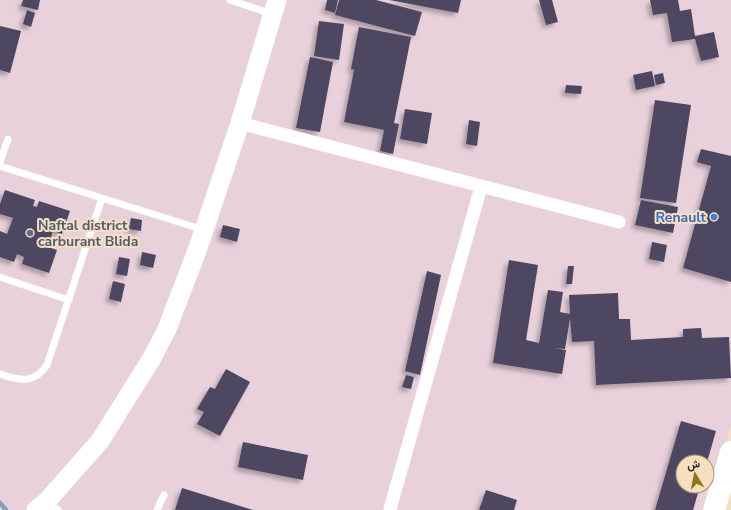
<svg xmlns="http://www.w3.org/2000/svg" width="731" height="510" font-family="'Nunito Sans',Vazirmatn,sans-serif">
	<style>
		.industrial { fill: #e9d1db; fill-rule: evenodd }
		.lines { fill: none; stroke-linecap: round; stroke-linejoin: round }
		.stream { stroke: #7da3b3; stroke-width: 4.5 }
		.building { fill: #4e4662; filter: url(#shadow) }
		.lane { stroke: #fff; stroke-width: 7 }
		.street { stroke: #fff; stroke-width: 13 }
		.secondary { stroke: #fff; stroke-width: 19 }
		.highway { stroke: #fff; stroke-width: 22 }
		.shop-dot { fill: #3f7fe0; stroke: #f6dec0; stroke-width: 1.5 }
		.service-dot { fill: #5c6f8a; stroke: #f6dec0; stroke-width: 1.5 }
		.labels { text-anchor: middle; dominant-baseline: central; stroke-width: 4; stroke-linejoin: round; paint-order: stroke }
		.shop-label { font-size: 14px; font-weight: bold; fill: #366cbe; stroke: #f6dec0; text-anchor: end }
		.service-label { font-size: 14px; font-weight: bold; fill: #4e5e75; stroke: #f6dec0; text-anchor: start }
	</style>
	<defs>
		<filter id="shadow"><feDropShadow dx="-3.5" dy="3.5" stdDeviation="2" flood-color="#0004"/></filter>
	</defs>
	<rect width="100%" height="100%" fill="#f6dec0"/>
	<path class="industrial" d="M0,0H731V426L705,510H0ZM683,462H707V486H683Z"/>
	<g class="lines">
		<polyline class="stream" points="0,503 6,510"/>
	</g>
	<g class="building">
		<polygon points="23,0 40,0 38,10 21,6"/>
		<polygon points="327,0 338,0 335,13 325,10"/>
		<polygon points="339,0 376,0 422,12 415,36 335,15"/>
		<polygon points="389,0 461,0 458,13"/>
		<polygon points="539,0 552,0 558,22 546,25"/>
		<polygon points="650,0 678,0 680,11 691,9 695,36 714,32 719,57 701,61 695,39 672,42 667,13 653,15"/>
		<polygon points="27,10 35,13 31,27 23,24"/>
		<polygon points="319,21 344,24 339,60 314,56"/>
		<polygon points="0,26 21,31 10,73 0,70"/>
		<polygon points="359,27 411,37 394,123 399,124 393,154 380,151 384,130 344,122 354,70 351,69"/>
		<polygon points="310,57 333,62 320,132 296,128"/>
		<polygon points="652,71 655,86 636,90 633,75"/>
		<polygon points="663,73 665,83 656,85 654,75"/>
		<polygon points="566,85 582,86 581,94 565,93"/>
		<polygon points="655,100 691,105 676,203 640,198"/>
		<polygon points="405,109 432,113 427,144 400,139"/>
		<polygon points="469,120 480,122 477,146 466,144"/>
		<polygon points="701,149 731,156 731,282 683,268 711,166 697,162"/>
		<polygon points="5,190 35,200 33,206 37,207 39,201 70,211 62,234 53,231 48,247 57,250 49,273 22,264 24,257 17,254 14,262 0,257 0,231 7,234 13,218 0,214 0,204"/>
		<polygon points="641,200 678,207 673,233 635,225"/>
		<polygon points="131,218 142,220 141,231 129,229"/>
		<polygon points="223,225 240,229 237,242 220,237"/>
		<polygon points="652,242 667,245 664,262 649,259"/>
		<polygon points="142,252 156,255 153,268 140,265"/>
		<polygon points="119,257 130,259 127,276 116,274"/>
		<polygon points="509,260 538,265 526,340 539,343 548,290 563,292 560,312 570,314 569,295 618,293 619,319 630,319 631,340 683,337 683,329 701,328 702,338 729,337 731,378 596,385 594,341 572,342 570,318 565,349 554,348 566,350 562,374 493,363"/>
		<polygon points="568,266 574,266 572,284 566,284"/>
		<polygon points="427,271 441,275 420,375 405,371"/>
		<polygon points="113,281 125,284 121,302 109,299"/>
		<polygon points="226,369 250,382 220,436 197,424 204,412 197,409 210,387 215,389"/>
		<polygon points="406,375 414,377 411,389 402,387"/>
		<polygon points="681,421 716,431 707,462 683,462 683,486 700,486 693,510 655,510"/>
		<polygon points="243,442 308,455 303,480 238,467"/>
		<polygon points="182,488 253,510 175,510"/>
		<polygon points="486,490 517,500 514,510 479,510"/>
	</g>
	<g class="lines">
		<g class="lane">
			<polyline points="230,0 272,14"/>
			<polyline points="0,162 8,139"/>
			<polyline points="0,166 204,230"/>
			<polyline points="0,277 69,300"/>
			<path d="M0,374C20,381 34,384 47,365L102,198"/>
			<polyline points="47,501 58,510"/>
			<polyline points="157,510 164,495"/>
		</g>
		<g class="street">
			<polyline points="240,123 619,222"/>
			<polyline points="390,509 481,187"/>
		</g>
		<polyline class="secondary" points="36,510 47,501 100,441 152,358 167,329 198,248 240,123 277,0"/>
		<polyline class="highway" points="714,510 731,452"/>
	</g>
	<circle class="shop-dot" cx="714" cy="217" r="4"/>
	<circle class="service-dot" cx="30" cy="233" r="4"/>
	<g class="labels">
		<g class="shop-label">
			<text x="706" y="217">Renault</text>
		</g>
		<g class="service-label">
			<text x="38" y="225">Naftal district<tspan x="38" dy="16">carburant Blida</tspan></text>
		</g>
	</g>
	<g transform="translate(695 474) rotate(350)"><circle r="19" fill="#f6dec0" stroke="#a5937c"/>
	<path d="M0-3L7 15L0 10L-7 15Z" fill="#8b771b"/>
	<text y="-6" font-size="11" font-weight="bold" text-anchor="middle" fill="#2b2317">ش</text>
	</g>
</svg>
